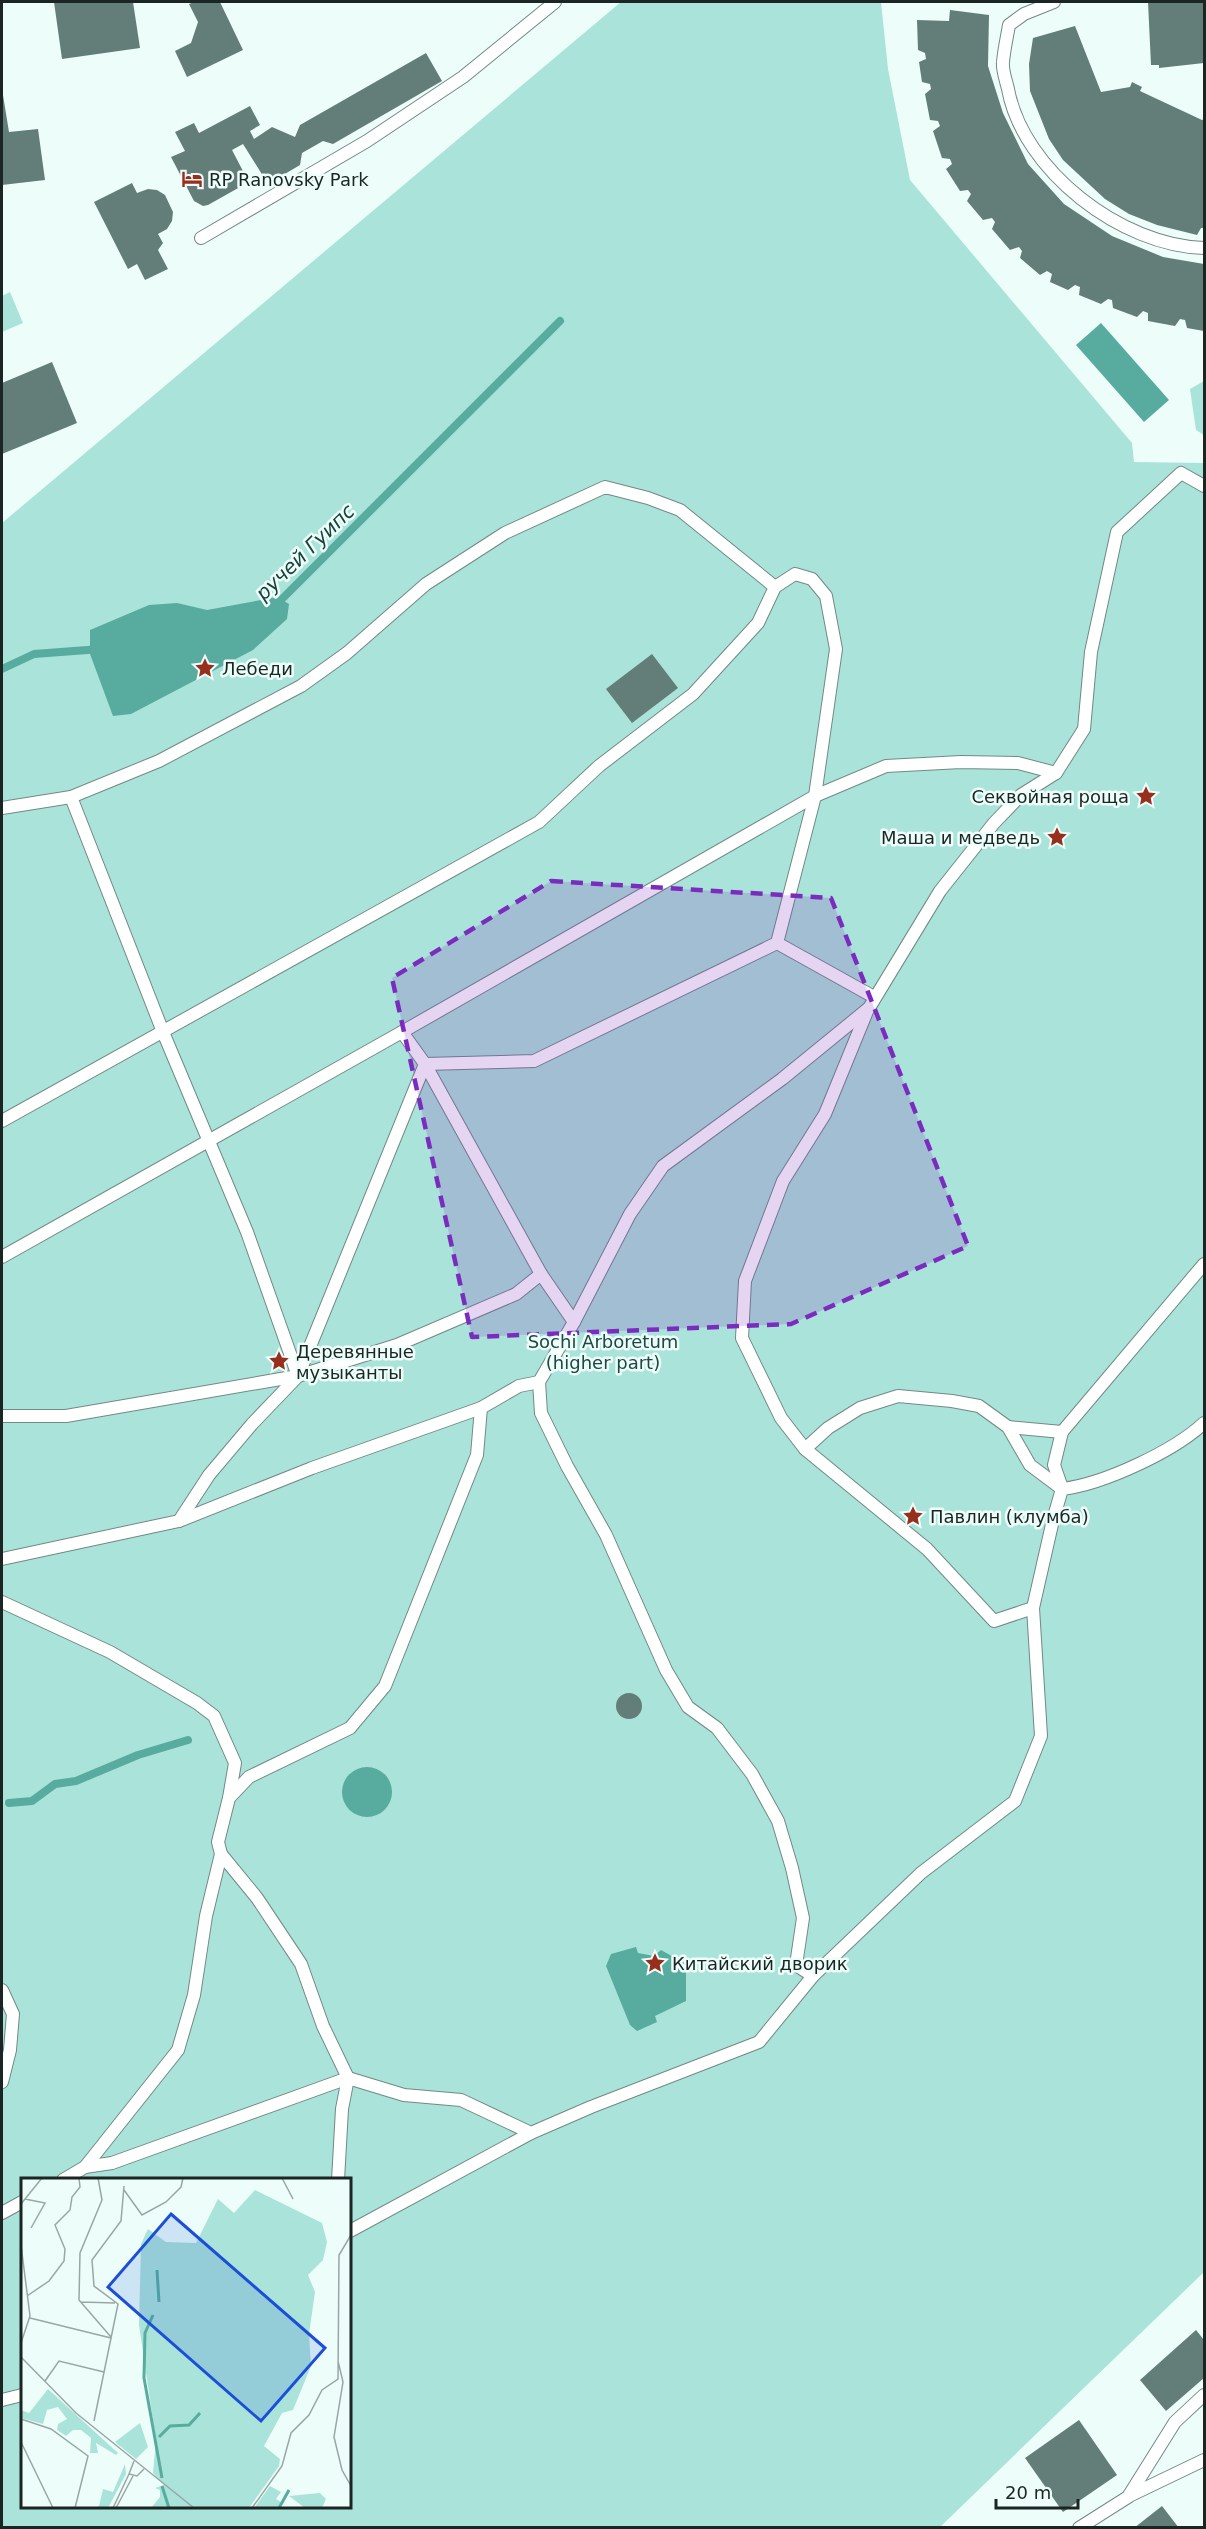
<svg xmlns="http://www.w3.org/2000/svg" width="1206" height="2529" font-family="'DejaVu Sans',sans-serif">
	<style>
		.green { fill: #aae3d9; fill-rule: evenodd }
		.water { fill: #57ac9f }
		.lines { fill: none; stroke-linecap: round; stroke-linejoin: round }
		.stream { stroke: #57ac9f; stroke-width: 8 }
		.building { fill: #637d78 }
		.service-casing { stroke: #708a85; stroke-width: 14 }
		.service { stroke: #fff; stroke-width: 12 }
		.marked { fill: #7b2cbf; fill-opacity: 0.2; stroke: #7b2cbf; stroke-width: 4.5; stroke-dasharray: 12 8; stroke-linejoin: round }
		.labels { text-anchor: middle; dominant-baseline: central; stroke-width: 5; stroke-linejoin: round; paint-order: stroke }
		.poi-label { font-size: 18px; fill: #1b2523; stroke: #edfefa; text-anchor: start }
		.park-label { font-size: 18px; fill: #204842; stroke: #edfefa }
		.water-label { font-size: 20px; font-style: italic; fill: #1a423c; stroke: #edfefa }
		.inset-river { fill: none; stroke: #57ac9f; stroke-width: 3 }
		.inset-road { fill: none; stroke: #99a7a4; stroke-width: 1.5 }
		.view { fill: #1d4ed8; fill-opacity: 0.15; stroke: #1d4ed8; stroke-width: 3 }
		.inset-edge { fill: none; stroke: #1b2523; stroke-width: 3 }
	</style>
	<rect width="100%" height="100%" fill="#edfefa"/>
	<g class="green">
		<path d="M621,2H881L888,69L910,180L1132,443L1134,462L1204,463V2272L940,2527H2V523ZM22,2180H350V2506H22Z"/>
		<polygon points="10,292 23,323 2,332 2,296"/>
		<polygon points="1204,381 1204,435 1196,430 1190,389"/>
	</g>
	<g class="water">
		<polygon points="1101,323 1169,400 1144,422 1076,345"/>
		<polygon points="277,597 289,604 287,619 253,650 131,714 113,716 90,654 90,630 149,605 177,603 207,610"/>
		<circle cx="367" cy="1792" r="25"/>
		<polygon points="636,1947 638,1953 654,1956 661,1950 686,1964 686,2001 655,2016 657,2022 637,2031 630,2025 606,1966 611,1954"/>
	</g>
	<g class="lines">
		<g class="stream">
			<polyline points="274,607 560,321"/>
			<polyline points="2,669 34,654 101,649"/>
			<polyline points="9,1803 32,1801 55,1784 76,1781 138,1755 188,1740"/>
		</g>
	</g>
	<g class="building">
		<polygon points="54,2 133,2 140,48 62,59"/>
		<polygon points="194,2 220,2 243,50 187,77 175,51 191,43 198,22 189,4"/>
		<polygon points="1148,2 1204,2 1204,63 1159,68 1159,65 1151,65"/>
		<polygon points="950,10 989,15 988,66 1003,113 1028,164 1064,204 1112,236 1163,257 1204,264 1204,331 1187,328 1185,320 1180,319 1175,326 1148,321 1148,313 1143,311 1137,317 1113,308 1112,300 1108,299 1101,304 1079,295 1080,287 1075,285 1068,290 1050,282 1052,274 1047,271 1040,275 1020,258 1022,251 1019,247 1010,250 992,229 995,222 992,218 983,220 967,201 971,194 968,190 960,191 946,169 952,164 950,159 942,158 933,131 940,126 938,121 930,120 925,94 931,89 930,84 922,82 919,62 926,59 925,53 918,50 917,20 949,21"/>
		<polygon points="1075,26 1101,92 1130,87 1132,82 1142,87 1140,91 1202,120 1204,119 1204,228 1201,228 1197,235 1157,225 1129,214 1105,199 1063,160 1049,139 1030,91 1029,64 1033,38"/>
		<polygon points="426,53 442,81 333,144 323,141 302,153 300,165 268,184 243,144 232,150 244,173 243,183 240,187 208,205 203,206 194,201 171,157 185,151 175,132 194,123 199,133 250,106 260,125 250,131 254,139 272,127 295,137 300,125"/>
		<polygon points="2,89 9,132 38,129 45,180 2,185"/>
		<polygon points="132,183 137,193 148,189 157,190 165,195 173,212 172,221 167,229 158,234 163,243 158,250 168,269 145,280 137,264 128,269 94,202"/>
		<polygon points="52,362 77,423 2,454 2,383"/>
		<polygon points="652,654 678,688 632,723 606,689"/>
		<circle cx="629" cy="1706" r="13"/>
		<polygon points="1196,2330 1204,2340 1204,2378 1166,2411 1140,2380"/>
		<polygon points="1079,2420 1117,2475 1063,2512 1025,2458"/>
		<polygon points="1162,2506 1179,2528 1134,2528"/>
	</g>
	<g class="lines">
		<g class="service-casing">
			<g id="service">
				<path d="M1054,2L1024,14L1009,25C1007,37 1004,50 1003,62C1002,70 1006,80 1008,89C1023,171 1122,246 1204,248"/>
				<polyline points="201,238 367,141 463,77 555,2"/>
				<polyline points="71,797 163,1032 247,1232 298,1376 252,1424 209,1475 179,1521"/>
				<polyline points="2,808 71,797 159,761 301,686 347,653 426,584 505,533 605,487 648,498 680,510 775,587"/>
				<polyline points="868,1009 825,1114 783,1181 745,1281 742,1338 781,1418 805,1449 927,1549 994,1621 1033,1608"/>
				<polyline points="2,1121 539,822 599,766 693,694 758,623 775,587 795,574 812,579 826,596 836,649 815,796 777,943"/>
				<polyline points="2,1257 402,1032 815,796 886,766 961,762 1018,763 1056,773"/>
				<polyline points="541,1274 425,1064 534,1061 777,943 874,997"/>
				<polyline points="298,1376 425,1064 402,1032"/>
				<polyline points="2,1416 66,1416 298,1376 397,1345 516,1294 541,1274 574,1322"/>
				<polyline points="1008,1427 1062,1432"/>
				<polyline points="805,1449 828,1428 860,1408 898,1396 952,1401 979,1406 1008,1427 1030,1465 1062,1489"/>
				<polyline points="1062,1488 1054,1465 1062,1432 1204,1264"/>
				<polyline points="2,1559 179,1521 312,1468 481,1408"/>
				<polyline points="2,1602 110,1652 197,1703 214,1716 235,1763 229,1798"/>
				<polyline points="813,1976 796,1965 803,1918 792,1868 778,1821 752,1774 717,1728 688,1707 666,1670 606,1535 567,1466 541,1413 539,1382 574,1322 630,1214 663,1166 782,1079 869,1008 940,891 994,823 1021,795 1056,773 1084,729 1091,652 1117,532 1181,473 1204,486"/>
				<polyline points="2,1990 13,2014 10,2050 2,2082"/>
				<polyline points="85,2167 112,2163 348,2078 323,2026 301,1964 257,1898 221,1854"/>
				<polyline points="63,2180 85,2167 178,2050 194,1995 206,1916 221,1854 218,1842 229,1798 249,1777 350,1728 385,1686 477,1455 481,1408 519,1386 539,1382"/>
				<path d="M338,2180L342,2109L348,2078L404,2095L461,2100L531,2133L591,2107L759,2042L813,1976L921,1873L1015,1801L1041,1736L1033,1608L1053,1520L1062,1489C1104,1484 1174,1451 1204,1423"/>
				<polyline points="2,2213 22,2202"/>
				<polyline points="350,2231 531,2133"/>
				<polyline points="2,2400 22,2395"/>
				<polyline points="1129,2496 1204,2460"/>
				<polyline points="1079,2528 1128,2497 1175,2422 1204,2395"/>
			</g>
		</g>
		<use href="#service" class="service"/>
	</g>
	<path class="marked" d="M551,881L831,898L968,1246L791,1324L472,1337L392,978Z"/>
	<defs>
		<g id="hotel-bare" transform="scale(1.62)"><path d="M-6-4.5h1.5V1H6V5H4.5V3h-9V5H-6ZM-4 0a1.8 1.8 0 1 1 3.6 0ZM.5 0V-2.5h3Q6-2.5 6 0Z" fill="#982e1c" stroke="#edfefa" stroke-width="2.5" paint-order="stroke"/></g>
		<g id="sight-bare" transform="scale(1.62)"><path d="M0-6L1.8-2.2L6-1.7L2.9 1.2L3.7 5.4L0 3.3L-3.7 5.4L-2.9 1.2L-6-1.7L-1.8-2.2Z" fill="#982e1c" stroke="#edfefa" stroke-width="2.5" paint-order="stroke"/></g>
	</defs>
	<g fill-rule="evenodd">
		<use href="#hotel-bare" x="192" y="179"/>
		<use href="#sight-bare" x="205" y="668"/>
		<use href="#sight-bare" x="1146" y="796"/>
		<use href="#sight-bare" x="1057" y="837"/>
		<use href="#sight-bare" x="279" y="1361"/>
		<use href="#sight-bare" x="913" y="1516"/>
		<use href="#sight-bare" x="655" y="1963"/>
	</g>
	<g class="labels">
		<g class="poi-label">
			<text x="209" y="179">RP Ranovsky Park</text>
			<text x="222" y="668">Лебеди</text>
			<text x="1129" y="796" text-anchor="end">Секвойная роща</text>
			<text x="1040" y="837" text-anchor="end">Маша и медведь</text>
			<text x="296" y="1351">Деревянные<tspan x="296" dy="21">музыканты</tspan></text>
			<text x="930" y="1516">Павлин (клумба)</text>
			<text x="672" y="1963">Китайский дворик</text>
		</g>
		<g class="park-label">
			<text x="603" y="1341">Sochi Arboretum<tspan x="603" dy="21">(higher part)</tspan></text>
		</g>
		<g class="water-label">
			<text transform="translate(305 552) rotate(-44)">ручей Гуипс</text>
		</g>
	</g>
	<g transform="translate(21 2178)">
		<rect width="330" height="330" fill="#edfefa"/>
		<path d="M234,12L301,45L306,64L302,82L287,97L294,114L288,156L290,188L272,232L261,235L243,268L259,281L258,288L228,330H130L139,319V312L134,310L143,307L132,295L135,263L118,147L120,66L127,51L145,64L175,65L197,21L213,35ZM27,211L97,275L95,277L75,265L77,275H69L70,260L60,252H52L45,258L36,252L37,246L46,241L37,229L26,232L22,246L0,240V232L8,235ZM119,245L127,269L115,281L94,264ZM104,286L105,296L87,330H74L78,328L82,311L92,314ZM249,308L260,314L255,321L260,324L257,330H233ZM299,315L305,321L301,330H284L268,318Z" fill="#aae3d9"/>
		<path class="inset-river" d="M136,92L138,124M132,137L124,155L123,200L141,300M138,259L149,248L168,247L179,235M141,308L148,330M258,330L268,312"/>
		<path class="inset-road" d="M77,0L81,22L59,75L58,122L90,159M261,0L272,21M103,12L121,37L145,24L160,9L162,0M4,21L24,25L10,50M0,26L21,0M0,67L9,138L0,165M6,118L28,103L43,83L44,71L34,47L49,32L51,19L59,9L58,0M60,124L94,125M9,140L90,160M0,179L55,235L173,330M317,183L322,204L313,259L321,292L330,308M24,203L38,183L83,194M0,241L30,251L67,278L54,330M73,243L97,126L73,108L71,82L100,43L103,8M0,264L32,330M113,283L108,296L116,298L123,291M92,330L108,296M95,330L112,298M231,330L261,288L270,255L288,237L301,212L317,201L318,77L330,57"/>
		<path class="view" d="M150,36L304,170L240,243L87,109Z"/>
		<rect width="330" height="330" class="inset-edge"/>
	</g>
	<rect width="1206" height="2529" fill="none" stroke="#1b2523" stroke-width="6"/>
	<path d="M996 2499v9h82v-9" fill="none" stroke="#1b2523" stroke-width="3"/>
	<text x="1005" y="2499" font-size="18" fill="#1b2523" stroke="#edfefa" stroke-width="4.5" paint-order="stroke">20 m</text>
</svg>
